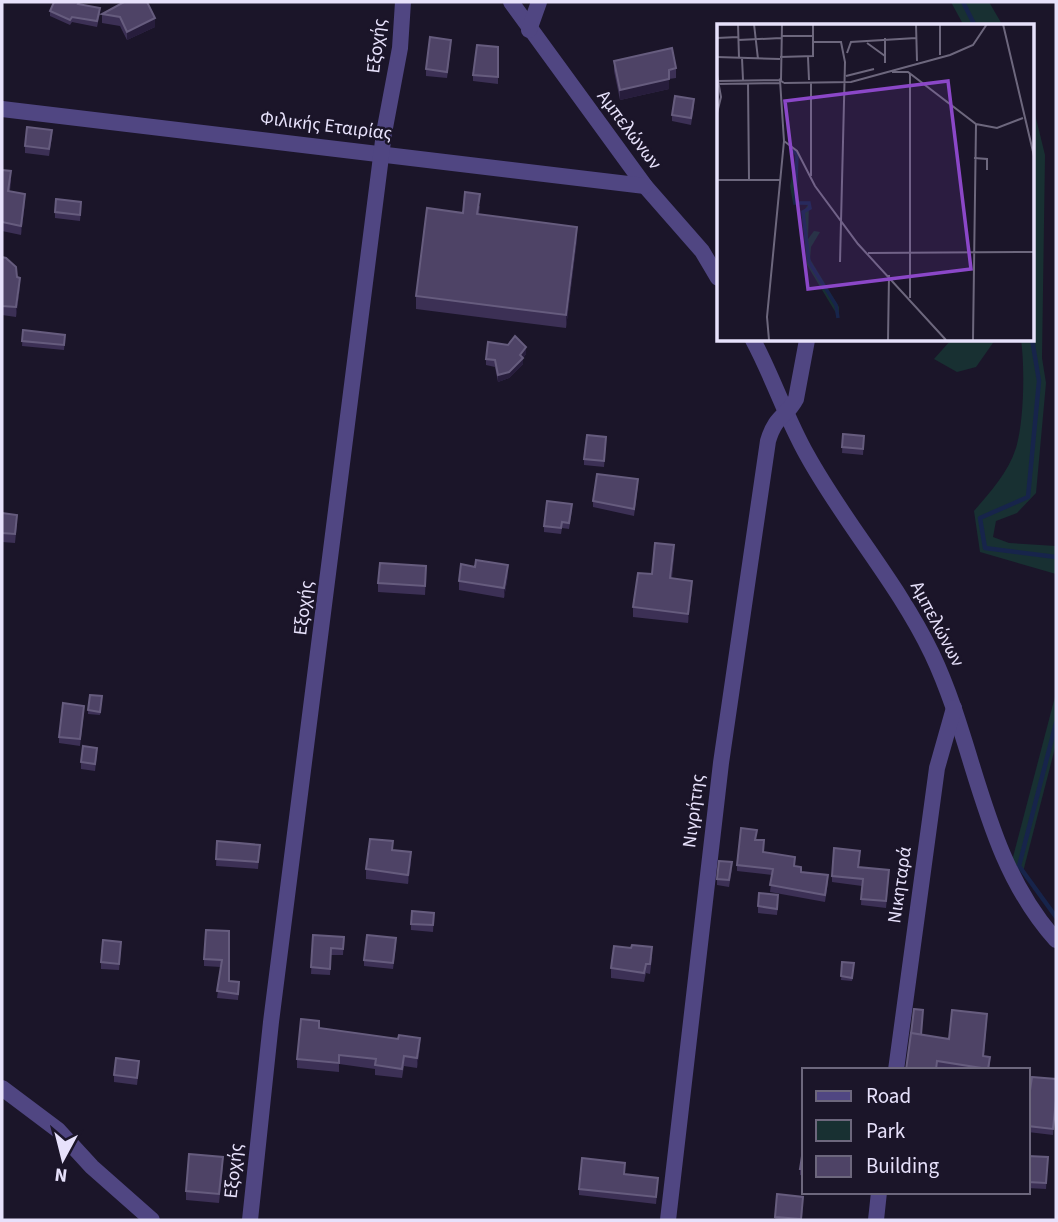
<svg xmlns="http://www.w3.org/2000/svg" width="1058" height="1222" font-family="'Source Sans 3',sans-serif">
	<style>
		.green { fill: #183032 }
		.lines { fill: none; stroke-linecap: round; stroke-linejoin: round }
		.stream { stroke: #17244b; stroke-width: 4.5 }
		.minor { stroke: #504682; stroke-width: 16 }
		.wall { fill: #3c3055 }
		.shaded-wall { fill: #271d3c }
		.building { fill: #4e4366; stroke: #665c7e; stroke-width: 2 }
		.labels { text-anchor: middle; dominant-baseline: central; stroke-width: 5; stroke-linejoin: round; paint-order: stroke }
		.street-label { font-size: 19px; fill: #e7e1fb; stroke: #1b1529 }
		.inset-river { fill: none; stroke: #17244b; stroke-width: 3.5 }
		.inset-road { fill: none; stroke: #6d677d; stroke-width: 2 }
		.view { fill: #8b47c8; fill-opacity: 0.15; stroke: #8b47c8; stroke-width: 3.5 }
		.inset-edge { fill: none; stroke: #e7e1fb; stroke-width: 3.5 }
	</style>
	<rect width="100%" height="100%" fill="#1b1529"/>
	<g class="green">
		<polygon points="951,2 989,2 1003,26 964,26"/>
		<path d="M1032,102L1045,155L1042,358L1046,383L1036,493L1017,513L996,521L993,537L1009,543L1056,546V574L980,552L974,511C990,492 1008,473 1016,448C1024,422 1025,367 1021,340H1032Z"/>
		<polygon points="951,340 995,340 976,367 957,372 934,359"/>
		<polygon points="1056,693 1056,744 1023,872 1012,861"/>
	</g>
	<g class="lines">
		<g class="stream">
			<polyline points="963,2 975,26"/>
			<polyline points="1032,339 1039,381 1028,497 980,518 985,548 1056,557"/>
			<polyline points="1056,723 1019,866 1056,917"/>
		</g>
		<g class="minor">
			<polyline points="511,2 645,186 702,251 718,278"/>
			<polyline points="529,30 539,2"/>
			<polyline points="2,109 645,186"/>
			<path d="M753,340C773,377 786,418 807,455C845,524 898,583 932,654C977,749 983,859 1056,940"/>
			<polyline points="896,1070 937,768 954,708"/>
			<polyline points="2,1088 58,1130 92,1167 152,1220"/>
			<polyline points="250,1220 271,1022 384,133 400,48 403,2"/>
			<path d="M668,1220L721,763L768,441C776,414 786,418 796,399L807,340"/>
			<polyline points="876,1220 879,1192"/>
		</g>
	</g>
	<g class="wall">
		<polygon points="81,2 80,4 100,13 97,27 72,22 70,25 50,16 50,11"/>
		<polygon points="124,2 155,27 127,40 120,26 102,23 102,14"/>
		<polygon points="451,46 447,78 426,76 426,69"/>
		<polygon points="498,47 498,84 473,81 473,75"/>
		<polygon points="614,61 676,68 676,78 669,79 669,89 620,100 614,71"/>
		<polygon points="694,106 691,125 672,121 672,115"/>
		<polygon points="52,137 49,156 25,153 25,146"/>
		<polygon points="2,170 11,180 10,191 25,202 21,235 2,231"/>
		<polygon points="480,206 479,214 577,239 566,328 416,309 416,296 463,213"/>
		<polygon points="81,208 80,221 55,218 55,212"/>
		<polygon points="2,257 17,277 20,287 16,317 2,315"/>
		<polygon points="23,330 65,340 64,350 22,346"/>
		<polygon points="526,354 523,358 523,364 509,378 498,382 495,367 486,365 486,359"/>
		<polygon points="843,434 864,436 863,455 842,453"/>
		<polygon points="606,443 604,467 584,465 584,459"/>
		<polygon points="638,486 634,516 593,507 593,501"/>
		<polygon points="572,510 569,529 562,528 561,534 544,532 544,526"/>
		<polygon points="2,513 17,524 15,543 2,542"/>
		<polygon points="674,555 672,578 692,590 688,623 633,617 633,607 652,574"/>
		<polygon points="508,575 504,598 459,590 459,581"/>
		<polygon points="426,576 425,595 378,592 378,583"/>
		<polygon points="102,699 100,715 88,714 88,710"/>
		<polygon points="84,712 80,746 59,743 59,737"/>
		<polygon points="97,754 95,771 81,769 81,762"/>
		<polygon points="756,840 763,852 795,866 801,872 828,882 825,902 770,892 772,875 737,871 737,865"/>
		<polygon points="217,841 260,845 258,869 216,866"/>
		<polygon points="393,850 411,862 408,884 366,879 366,869"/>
		<polygon points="860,857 859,867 889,877 886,908 861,905 862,886 832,882 832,876"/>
		<polygon points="732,869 729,887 717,885 717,879"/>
		<polygon points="778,902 777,915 758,913 758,906"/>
		<polygon points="434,913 433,932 411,930 411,924"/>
		<polygon points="229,931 229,981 239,988 238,1000 217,998 221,967 204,966 204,959"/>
		<polygon points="313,935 344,937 343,955 331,955 330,975 311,974"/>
		<polygon points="396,945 393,969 364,966 364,960"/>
		<polygon points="121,948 119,970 101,969 101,962"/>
		<polygon points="631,948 652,957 650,974 646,973 644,982 611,978 611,968"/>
		<polygon points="842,962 854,963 852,981 841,980"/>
		<polygon points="987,1020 984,1056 990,1064 989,1070 955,1070 937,1067 906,1070 921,1035 949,1039"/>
		<polygon points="319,1028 420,1047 417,1068 404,1066 402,1078 375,1075 375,1069 339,1064 339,1072 297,1068 297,1059"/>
		<polygon points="139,1067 137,1085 114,1082 114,1075"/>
		<polygon points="1056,1079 1053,1135 1028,1132 1028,1104"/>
		<polygon points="804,1156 804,1176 800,1175 800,1169"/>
		<polygon points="1028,1156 1048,1157 1046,1189 1028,1188"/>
		<polygon points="223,1167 219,1203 186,1200 186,1191"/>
		<polygon points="625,1174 658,1184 656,1204 579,1195 579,1189"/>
		<polygon points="777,1194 803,1203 802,1220 775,1220"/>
	</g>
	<g class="shaded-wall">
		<polygon points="155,18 155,27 127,40 127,32"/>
		<polygon points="669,70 669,89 620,100 620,90"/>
		<polygon points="25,194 25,202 21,235 21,226"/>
		<polygon points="577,227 577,239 566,328 566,315"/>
		<polygon points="20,278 20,287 16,317 16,307"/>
		<polygon points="526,347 526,354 520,361 523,358 523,364 509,378 498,382 498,375"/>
		<polygon points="674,545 674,555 670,588 670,578"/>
		<polygon points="508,565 508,575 504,598 504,588"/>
		<polygon points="692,581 692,590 688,623 688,614"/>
		<polygon points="411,852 411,862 408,884 408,875"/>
		<polygon points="420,1038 420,1047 417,1068 417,1058"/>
	</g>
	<g class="building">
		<polygon points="54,2 79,2 78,4 100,8 97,21 72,17 70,20 50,11"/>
		<polygon points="124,2 147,2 155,18 127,32 120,17 102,14"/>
		<polygon points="430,37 451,40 447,72 426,69"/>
		<polygon points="477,45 498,47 498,77 473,75"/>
		<polygon points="672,48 676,68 669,70 669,79 620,90 614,61"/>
		<polygon points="675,96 694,99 691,118 672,115"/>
		<polygon points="27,127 52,130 49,149 25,146"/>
		<polygon points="2,170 11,171 8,191 25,194 21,226 2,222"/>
		<polygon points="465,192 480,194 477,214 577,227 566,315 416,296 427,208 463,213"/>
		<polygon points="56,199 81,202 80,215 55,212"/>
		<polygon points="2,257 6,258 16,267 17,277 20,278 16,307 2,306"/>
		<polygon points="23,330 65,335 64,345 22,341"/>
		<polygon points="515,336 526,347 520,355 523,358 509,372 498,375 495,360 486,359 488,342 508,345"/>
		<polygon points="843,434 864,436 863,449 842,447"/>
		<polygon points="587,435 606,437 604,461 584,459"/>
		<polygon points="597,474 638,479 634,509 593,501"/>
		<polygon points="547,501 572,504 569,523 562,522 561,528 544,526"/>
		<polygon points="2,513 17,515 15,534 2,533"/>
		<polygon points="655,543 674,545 670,578 692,581 688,614 633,607 638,573 652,574"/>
		<polygon points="476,560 508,565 504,588 459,581 461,564 475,567"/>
		<polygon points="380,563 426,566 425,586 378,583"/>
		<polygon points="90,695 102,696 100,712 88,710"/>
		<polygon points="63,703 84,706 80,739 59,737"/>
		<polygon points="83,746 97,748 95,764 81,762"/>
		<polygon points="741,828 757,830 755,840 764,840 763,852 795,857 794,866 801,867 801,872 828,875 825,895 770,885 773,869 737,865"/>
		<polygon points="370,839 393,841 392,850 411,852 408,875 366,869"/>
		<polygon points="217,841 260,845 258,862 216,859"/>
		<polygon points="834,848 860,851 858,867 889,870 886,901 861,899 863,879 832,876"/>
		<polygon points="719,861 732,862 729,880 717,879"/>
		<polygon points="759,893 778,895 777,909 758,906"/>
		<polygon points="412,911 434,913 433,925 411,924"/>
		<polygon points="206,930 229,931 229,981 239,982 238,994 217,991 222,960 204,959"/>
		<polygon points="313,935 344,937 343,949 331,948 330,969 311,967"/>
		<polygon points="367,935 396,938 393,963 364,960"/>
		<polygon points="103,940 121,942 119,964 101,962"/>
		<polygon points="632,945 652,947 650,964 646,964 644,973 611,968 614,946 631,948"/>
		<polygon points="842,962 854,963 852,978 841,976"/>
		<polygon points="914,1009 923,1010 921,1035 911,1034"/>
		<polygon points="952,1010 987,1014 983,1056 990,1057 988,1069 937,1061 936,1070 906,1070 911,1033 949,1039"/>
		<polygon points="301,1019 319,1021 319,1028 398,1039 399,1035 420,1038 417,1058 404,1056 402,1069 375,1065 376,1059 339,1055 339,1063 297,1059"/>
		<polygon points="116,1058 139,1061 137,1078 114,1075"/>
		<polygon points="1032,1077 1056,1079 1056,1100 1053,1129 1028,1126 1028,1104"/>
		<polygon points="189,1154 223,1157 219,1194 186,1191"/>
		<polygon points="802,1156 804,1156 804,1169 800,1169"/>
		<polygon points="1028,1156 1048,1157 1046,1183 1028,1182"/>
		<polygon points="582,1158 625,1163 624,1174 658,1178 656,1197 579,1189"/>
		<polygon points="777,1194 803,1197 801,1219 775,1217"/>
	</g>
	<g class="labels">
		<g class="street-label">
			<text transform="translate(377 46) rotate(-83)">Εξοχής</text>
			<text transform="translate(326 126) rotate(7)">Φιλικής Εταιρίας</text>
			<text transform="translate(629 130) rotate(53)">Αμπελώνων</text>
			<text transform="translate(304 608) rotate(-83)">Εξοχής</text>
			<text transform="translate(937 624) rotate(62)">Αμπελώνων</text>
			<text transform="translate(694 811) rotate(-83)">Νιγρήτης</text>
			<text transform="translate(900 885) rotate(-82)">Νικηταρά</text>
			<text transform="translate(234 1171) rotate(-84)">Εξοχής</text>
		</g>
	</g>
	<g transform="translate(717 24)">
		<rect width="317" height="317" fill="#1b1529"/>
		<path d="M80,130L77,166L79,177L92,179L91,215L97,207L103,208L94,223L93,235L122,283V294L90,241L85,189L91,181L76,179L73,162Z" fill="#183032"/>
		<path class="inset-river" d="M76,126L80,131L78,179H92L93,184L86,188L92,238L119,281L121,294"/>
		<path class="inset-road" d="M21,0L22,34M37,0L41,35M199,0L200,37M286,0L317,132M64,12H96M0,14L21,13M168,14V39M21,16L64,14M97,18H124L128,38L123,238M150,19L168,32M130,29L134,18L199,14M223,31V0M0,33L63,35M63,33L96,32V0M91,33L92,56M25,34L26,56M175,48H191L259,100L280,104L306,94M0,51L4,73L0,89M129,52L157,45M64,56L65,0M0,57L63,56M31,59L32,156M67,59L134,58L233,31L256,21L270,0M0,60L63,59M67,117L80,127L98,162L141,220L229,316M257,134L270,135V146M94,152V59M0,156H63M151,229L317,228M193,274V49M52,316L50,293L67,117L63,56L67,59M171,316L172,251M256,316L259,100"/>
		<path class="view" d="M231,57L254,245L91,265L68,77Z"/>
		<rect width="317" height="317" class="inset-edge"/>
	</g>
	<rect width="1058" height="1222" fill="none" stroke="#e7e1fb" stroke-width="7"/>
	<rect x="802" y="1068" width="228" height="126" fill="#1b1529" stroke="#6d677d" stroke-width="2"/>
	<rect x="816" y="1091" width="35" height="10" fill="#504682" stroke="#6d677d" stroke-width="2"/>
	<text x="866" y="1103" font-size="21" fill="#e7e1fb">Road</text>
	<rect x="816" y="1120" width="35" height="21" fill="#183032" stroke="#6d677d" stroke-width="2"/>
	<text x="866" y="1138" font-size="21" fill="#e7e1fb">Park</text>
	<rect x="816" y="1156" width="35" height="21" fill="#4e4366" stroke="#6d677d" stroke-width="2"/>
	<text x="866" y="1173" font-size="21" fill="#e7e1fb">Building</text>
	<g transform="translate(63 1159) rotate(187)" stroke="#1b1529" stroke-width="5" paint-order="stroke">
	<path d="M0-5L12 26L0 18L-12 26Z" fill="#e7e1fb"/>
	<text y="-10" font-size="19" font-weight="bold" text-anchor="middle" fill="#e7e1fb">N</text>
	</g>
</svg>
